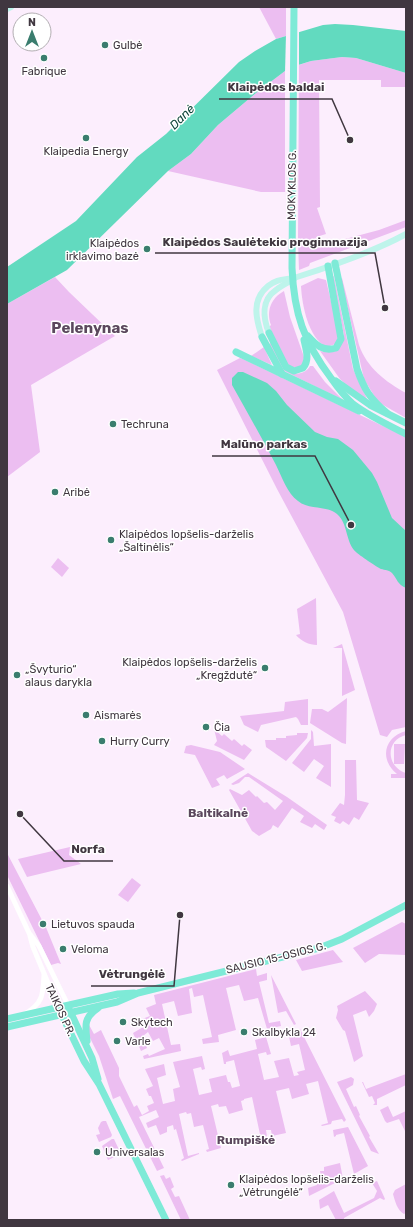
<svg xmlns="http://www.w3.org/2000/svg" width="413" height="1227" font-family="Rubik,sans-serif">
	<style>
		.green { fill: #ecbef1 }
		.water { fill: #62dabf }
		.pier { fill: #fceefd }
		.lines { fill: none; stroke-linecap: round; stroke-linejoin: round }
		.tertiary { stroke: #fff; stroke-width: 5 }
		.secondary { stroke: #bef4eb; stroke-width: 6 }
		.primary { stroke: #7eead7; stroke-width: 7 }
		.poi-dot { fill: #3a7d6e; stroke: #fff; stroke-width: 1.5 }
		.labels { text-anchor: middle; dominant-baseline: central; stroke-width: 3; stroke-linejoin: round; paint-order: stroke }
		.poi-label { font-size: 11px; fill: #403740; stroke: #fff; text-anchor: start }
		.street-label { font-size: 11px; fill: #403740; stroke: #fff }
		.water-label { font-size: 12px; font-style: italic; fill: #10453b; stroke: #fff }
		.neighbourhood-label { font-size: 12px; font-weight: bold; fill: #5b485d; stroke: #fff }
		.district-label { font-size: 15px; font-weight: bold; fill: #5b485d; stroke: #fff }
		.leader { fill: none; stroke: #403740; stroke-width: 1.5 }
		.callout-dot { fill: #403740; stroke: #fff; stroke-width: 1.5 }
		.callout-label { font-size: 12px; text-anchor: middle; font-weight: bold; fill: #403740; stroke: #fff; stroke-width: 3; stroke-linejoin: round; paint-order: stroke }
	</style>
	<rect width="100%" height="100%" fill="#fceefd"/>
	<g class="green">
		<polygon points="259,7 286,7 286,36 276,39"/>
		<polygon points="342,57 356,58 406,73 406,87 381,87 381,80 319,80 320,207 317,208 326,234 316,237 319,246 379,230 406,220 406,227 310,263 309,266 299,270 298,241 299,65 311,61"/>
		<polygon points="285,71 285,192 261,192 168,171 191,154 218,125 256,93"/>
		<polygon points="334,276 353,369 368,401 351,389 340,379 320,351 325,352 334,352 344,339 344,335 332,277"/>
		<polygon points="55,277 69,292 115,336 31,385 40,452 7,477 7,304"/>
		<path d="M318,278L326,280L339,335L336,344L326,347C308,337 302,305 301,286Z"/>
		<path d="M342,278L359,345C367,368 386,382 406,393V418L378,402L364,379L341,279Z"/>
		<path d="M284,291L290,317L304,357L302,366L298,368L289,367L269,327L271,325C266,311 271,298 284,291Z"/>
		<path d="M271,343L294,374C300,374 307,372 310,366H313L325,382L343,400L284,371L269,344Z"/>
		<polygon points="264,347 272,365 251,356"/>
		<polygon points="240,358 243,359 406,437 406,727 392,730 387,737 380,735 343,612 277,489 217,370"/>
		<polygon points="58,558 69,568 62,577 51,567"/>
		<path d="M316,598L317,645C309,645 301,641 296,635L300,634L297,609Z"/>
		<polygon points="342,644 355,690 342,696 342,648 333,648"/>
		<polygon points="347,698 346,744 342,743 310,723 312,709 322,709 328,712"/>
		<polygon points="308,699 308,725 301,725 298,719 296,717 261,725 258,732 244,725 240,716 284,711 285,702"/>
		<polygon points="214,729 222,736 224,734 232,741 234,739 242,746 244,744 252,750 244,760 214,745 217,741"/>
		<polygon points="311,730 313,732 314,746 331,744 331,787 316,778 324,766 314,759 304,772 292,763 311,739"/>
		<path d="M406,731V735C385,740 386,767 406,773V778H391V774H397C379,759 384,737 406,731Z"/>
		<polygon points="297,733 308,733 307,738 286,761 266,747 265,740 276,740 276,738 286,738 286,736 297,735"/>
		<polygon points="394,744 405,744 404,764 394,764"/>
		<polygon points="191,745 220,752 245,769 227,779 224,775 216,779 220,785 212,788 195,755 184,753 186,746"/>
		<polygon points="345,760 356,760 357,800 369,803 359,820 354,817 349,825 343,821 340,824 334,821 336,817 331,815 340,803 344,805 345,795"/>
		<polygon points="248,773 287,797 327,825 324,830 315,824 312,828 300,822 304,816 292,808 278,828 273,825 271,829 259,836 252,831 229,790 230,789 242,795 249,790 256,797 257,796 264,803 267,802 275,810 283,801 249,777 245,777 239,783 233,785 231,784"/>
		<polygon points="70,847 69,855 81,864 27,877 18,859"/>
		<polygon points="7,853 43,922 41,924 42,926 45,925 61,964 58,963 51,965 7,875"/>
		<polygon points="132,878 141,885 128,902 118,895"/>
		<polygon points="402,922 406,924 406,955 379,954 365,963 353,948"/>
		<polygon points="333,950 343,962 302,971 296,960"/>
		<polygon points="256,969 257,976 267,973 267,980 259,982 269,1023 280,1021 281,1026 267,1029 258,998 244,1001 239,985 226,988 236,1030 218,1035 219,1042 203,1044 202,1039 212,1037 203,995 194,997 192,988 189,989 192,1013 178,1016 174,1001 162,1004 171,1045 180,1044 181,1051 144,1059 143,1056 148,1054 149,1056 165,1049 159,1038 153,1041 148,1032 143,1036 147,1048 141,1051 133,1033 145,1026 142,1019 150,1016 146,1008 156,1004 154,995"/>
		<polygon points="271,975 296,1024 294,1025 286,1011 278,1013"/>
		<polygon points="365,991 377,1004 374,1011 369,1017 366,1010 353,1015 363,1056 354,1062 345,1031 343,1030 336,1018 338,1010 337,1006"/>
		<polygon points="88,1023 94,1034 101,1030 119,1068 119,1076 134,1107 137,1105 142,1115 149,1111 147,1106 154,1103 151,1096 149,1096 146,1089 153,1086 145,1069 164,1064 166,1075 157,1078 163,1104 175,1101 173,1089 180,1087 173,1062 202,1056 205,1069 202,1070 201,1067 193,1069 199,1095 212,1092 209,1079 226,1075 228,1082 230,1082 232,1088 240,1086 234,1060 226,1062 226,1064 224,1064 222,1053 228,1050 230,1056 257,1049 255,1040 266,1037 271,1054 267,1055 266,1052 258,1054 264,1080 279,1077 274,1061 289,1058 294,1076 299,1075 297,1072 305,1070 299,1044 291,1046 288,1032 300,1029 346,1120 344,1122 342,1119 332,1121 331,1124 322,1126 321,1125 328,1123 318,1081 306,1084 309,1094 292,1099 289,1088 276,1091 286,1133 272,1136 271,1130 266,1130 267,1137 261,1139 252,1097 244,1099 244,1100 241,1101 243,1110 229,1114 226,1106 219,1107 218,1104 211,1106 221,1148 207,1152 206,1150 209,1149 203,1125 194,1127 191,1113 187,1114 186,1112 179,1114 188,1156 199,1153 199,1154 182,1161 181,1160 184,1158 176,1129 174,1130 173,1125 167,1127 167,1132 160,1135 156,1125 148,1128 146,1123 159,1117 156,1110 139,1117 164,1168 157,1171 120,1096 113,1099 99,1056 88,1034"/>
		<polygon points="406,1074 406,1085 377,1099 377,1105 373,1105 375,1103 372,1096 369,1097 362,1082 363,1082 366,1089"/>
		<polygon points="351,1077 354,1079 353,1085 346,1089 354,1107 356,1106 360,1115 359,1116 370,1136 369,1137 379,1154 371,1151 337,1082"/>
		<polygon points="388,1106 393,1117 406,1111 406,1133 399,1119 387,1123 385,1121 380,1110"/>
		<polygon points="103,1121 106,1121 112,1135 111,1137 99,1142 96,1135 100,1134 98,1128 101,1122"/>
		<polygon points="348,1127 368,1166 354,1174 344,1133 336,1135 336,1136 334,1137 333,1130"/>
		<polygon points="112,1139 114,1139 121,1154 108,1160 102,1146"/>
		<polygon points="340,1163 343,1179 309,1196 308,1188 317,1185 321,1176 320,1171 324,1171 324,1167"/>
		<polygon points="164,1175 166,1179 170,1177 174,1187 171,1189 175,1197 179,1196 190,1220 181,1220 160,1176"/>
		<polygon points="377,1181 385,1199 384,1200 380,1198 344,1218 344,1220 336,1220 328,1205 320,1209 319,1200 334,1191 344,1213 374,1198 377,1191 372,1183"/>
		<path d="M406,1184V1213L404,1214C397,1210 395,1201 393,1194L395,1190Z"/>
	</g>
	<g class="water">
		<polygon points="335,24 353,25 406,31 406,73 356,58 342,57 311,61 292,67 285,71 256,93 218,125 191,154 168,171 67,270 7,304 7,267 76,221 137,157 166,134 239,62 255,51 276,39 323,25"/>
		<path d="M238,372H243L267,383L276,391L287,405L315,432L327,437L338,439L353,450L372,473L377,482L392,518L406,531V588C397,584 398,580 392,573C389,570 385,570 381,569C377,567 359,555 356,552C346,543 348,526 339,516C328,504 310,511 298,501C287,493 282,477 276,465C262,438 247,412 232,385V378Z"/>
	</g>
	<polygon class="pier" points="299,30 299,67 285,73 286,34"/>
	<g class="lines">
		<g class="tertiary">
			<polyline points="7,886 29,933 39,946 68,1005"/>
			<polyline points="30,936 33,947 58,1007"/>
			<path d="M25,1014C43,1003 43,995 44,975"/>
		</g>
		<g class="secondary">
			<polyline points="7,9 11,7"/>
			<path d="M269,333C263,318 261,300 276,290C282,285 289,282 295,278"/>
			<path d="M262,337C256,319 251,300 268,286C277,278 287,280 297,277C332,266 375,251 406,234"/>
		</g>
		<g class="primary">
			<path d="M294,7L292,268C294,314 304,342 331,378C338,388 344,396 353,404C369,416 388,425 406,434"/>
			<path d="M335,263L357,369C364,389 370,399 387,413"/>
			<path d="M269,333L286,367L294,371L303,368C310,360 306,349 304,340"/>
			<path d="M308,336C316,345 323,352 336,348L341,339L328,266"/>
			<polyline points="262,337 282,374"/>
			<polyline points="236,352 359,411"/>
			<polyline points="336,381 370,405 406,423"/>
			<polyline points="58,1007 84,1061 99,1084 166,1220"/>
			<polyline points="69,1009 92,1058 98,1079"/>
			<polyline points="7,1019 118,994 134,993"/>
			<polyline points="7,1027 117,1002 138,993 319,948 342,939 406,905"/>
			<path d="M87,1041C85,1025 84,1017 98,1008"/>
		</g>
	</g>
	<g class="poi-dot">
		<circle cx="105" cy="45" r="4"/>
		<circle cx="44" cy="58" r="4"/>
		<circle cx="86" cy="138" r="4"/>
		<circle cx="147" cy="249" r="4"/>
		<circle cx="113" cy="424" r="4"/>
		<circle cx="55" cy="492" r="4"/>
		<circle cx="111" cy="540" r="4"/>
		<circle cx="265" cy="668" r="4"/>
		<circle cx="17" cy="675" r="4"/>
		<circle cx="86" cy="715" r="4"/>
		<circle cx="206" cy="727" r="4"/>
		<circle cx="102" cy="741" r="4"/>
		<circle cx="43" cy="924" r="4"/>
		<circle cx="63" cy="949" r="4"/>
		<circle cx="123" cy="1022" r="4"/>
		<circle cx="244" cy="1032" r="4"/>
		<circle cx="117" cy="1041" r="4"/>
		<circle cx="97" cy="1152" r="4"/>
		<circle cx="231" cy="1185" r="4"/>
	</g>
	<g class="labels">
		<g class="poi-label">
			<text x="113" y="45">Gulbė</text>
			<text x="44" y="71" text-anchor="middle">Fabrique</text>
			<text x="86" y="151" text-anchor="middle">Klaipedia Energy</text>
			<text x="139" y="243" text-anchor="end">Klaipėdos<tspan x="139" dy="13">irklavimo bazė</tspan></text>
			<text x="121" y="424">Techruna</text>
			<text x="63" y="492">Aribė</text>
			<text x="119" y="534">Klaipėdos lopšelis-darželis<tspan x="119" dy="13">„Šaltinėlis“</tspan></text>
			<text x="257" y="662" text-anchor="end">Klaipėdos lopšelis-darželis<tspan x="257" dy="13">„Kregždutė“</tspan></text>
			<text x="25" y="669">„Švyturio“<tspan x="25" dy="13">alaus darykla</tspan></text>
			<text x="94" y="715">Aismarės</text>
			<text x="214" y="727">Čia</text>
			<text x="110" y="741">Hurry Curry</text>
			<text x="51" y="924">Lietuvos spauda</text>
			<text x="71" y="949">Veloma</text>
			<text x="131" y="1022">Skytech</text>
			<text x="252" y="1032">Skalbykla 24</text>
			<text x="125" y="1041">Varle</text>
			<text x="105" y="1152">Universalas</text>
			<text x="239" y="1179">Klaipėdos lopšelis-darželis<tspan x="239" dy="13">„Vėtrungėlė“</tspan></text>
		</g>
		<g class="street-label">
			<text transform="translate(292 185) rotate(-89)">MOKYKLOS G.</text>
			<text transform="translate(276 958) rotate(-14)">SAUSIO 15-OSIOS G.</text>
			<text transform="translate(60 1010) rotate(65)">TAIKOS PR.</text>
		</g>
		<g class="water-label">
			<text transform="translate(182 117) rotate(-45)">Danė</text>
		</g>
		<g class="neighbourhood-label">
			<text x="218" y="813">Baltikalnė</text>
			<text x="246" y="1140">Rumpiškė</text>
		</g>
		<g class="district-label">
			<text x="90" y="328">Pelenynas</text>
		</g>
	</g>
	<path class="leader" d="M350 140L332 99H219M385 308L375 253H155M351 525L315 456H212M20 814L64 861H113M180 915L174 986H91"/>
	<g class="callout-dot">
		<circle cx="350" cy="140" r="4"/>
		<circle cx="385" cy="308" r="4"/>
		<circle cx="351" cy="525" r="4"/>
		<circle cx="20" cy="814" r="4"/>
		<circle cx="180" cy="915" r="4"/>
	</g>
	<g class="callout-label">
		<text x="276" y="91">Klaipėdos baldai</text>
		<text x="265" y="246">Klaipėdos Saulėtekio progimnazija</text>
		<text x="264" y="448">Malūno parkas</text>
		<text x="88" y="853">Norfa</text>
		<text x="132" y="978">Vėtrungėlė</text>
	</g>
	<rect width="413" height="1227" fill="none" stroke="#403740" stroke-width="16"/>
	<g transform="translate(32 32)"><circle r="19" fill="#ffffff" stroke="#b3afb3"/>
	<path d="M0-3L7 15L0 10L-7 15Z" fill="#3a7d6e"/>
	<text y="-6" font-size="11" font-weight="bold" text-anchor="middle" fill="#403740">N</text>
	</g>
</svg>
